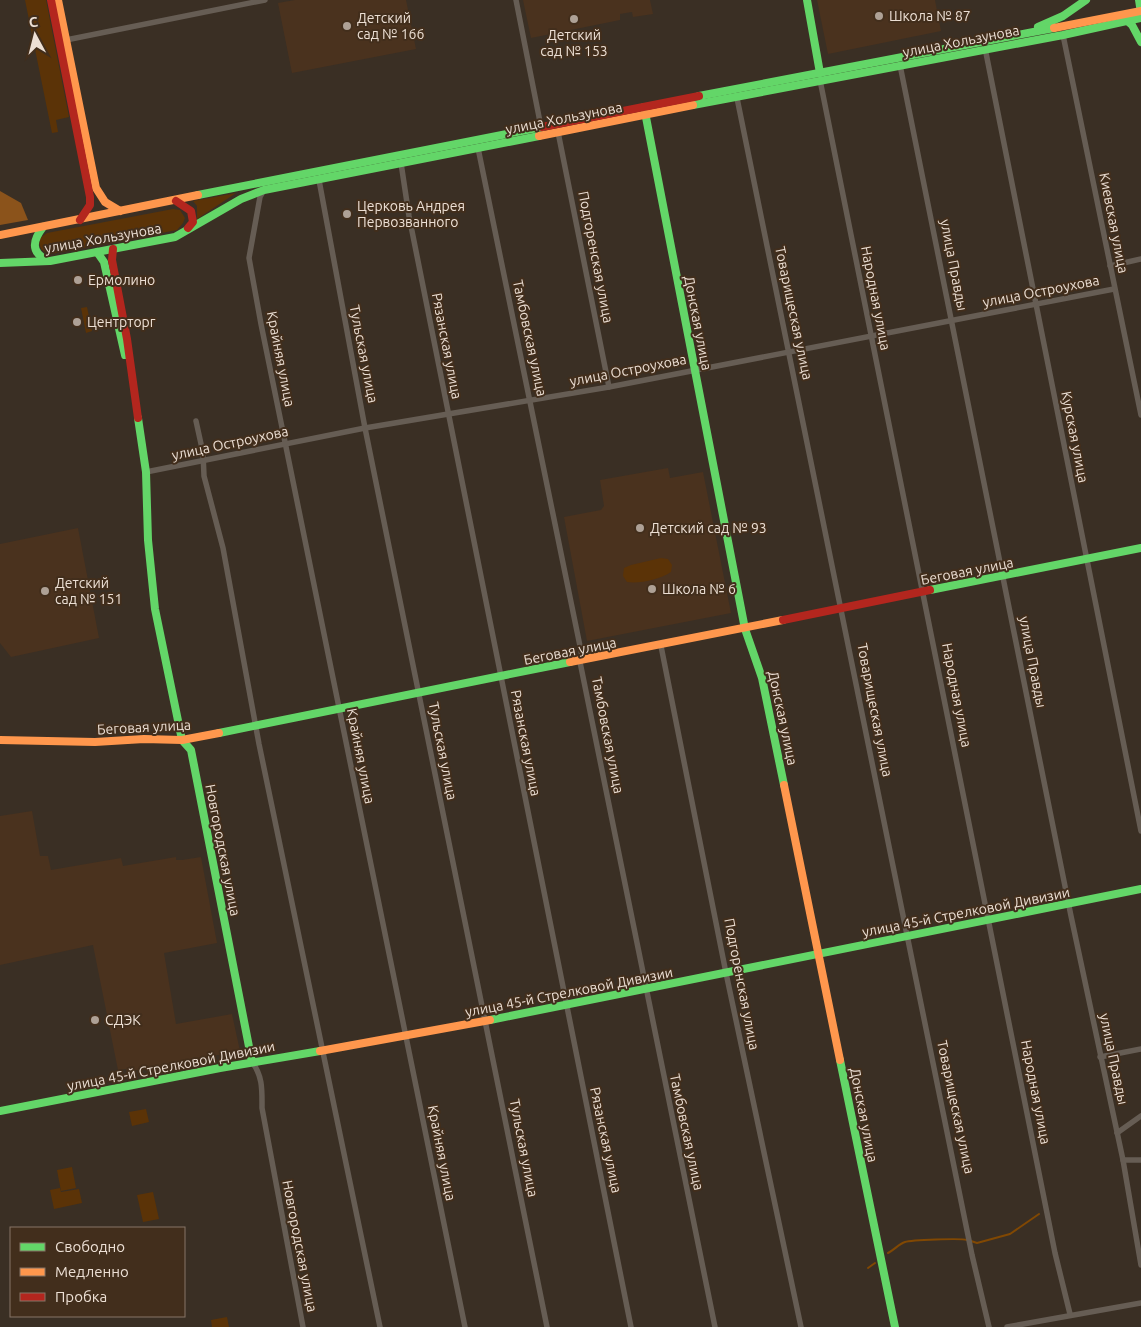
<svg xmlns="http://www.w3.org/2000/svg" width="1141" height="1327" font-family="Ubuntu,sans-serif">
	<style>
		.built { fill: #4a321e }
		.green { fill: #5b3307 }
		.forest { fill: #8b531b }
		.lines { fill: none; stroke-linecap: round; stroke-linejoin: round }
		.stream { stroke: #814803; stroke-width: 2 }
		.street { stroke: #665d54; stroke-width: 5.5 }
		.fast { stroke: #63d668; stroke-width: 8 }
		.slow { stroke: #ff974d; stroke-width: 8 }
		.jam { stroke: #b3261e; stroke-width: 8 }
		.poi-dot { fill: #aea196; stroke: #422e1c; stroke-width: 2 }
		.labels { text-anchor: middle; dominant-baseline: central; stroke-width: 4; stroke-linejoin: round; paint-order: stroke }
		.poi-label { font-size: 14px; fill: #ecdfd4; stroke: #422e1c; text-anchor: start }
		.street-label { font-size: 14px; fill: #ecdfd4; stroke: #422e1c }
	</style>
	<rect width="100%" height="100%" fill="#3a2f24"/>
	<g class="built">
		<polygon points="295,0 406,0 416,49 292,73 278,3"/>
		<polygon points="523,0 650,0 653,14 633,17 632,12 620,14 620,20 531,38"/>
		<polygon points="817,0 935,0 941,31 828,54"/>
		<polygon points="668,468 670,478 703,472 731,613 587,641 564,517 601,510 604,506 600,480"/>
		<polygon points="78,528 99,638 11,657 0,643 0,544"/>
		<polygon points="32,811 40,856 48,856 51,870 121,858 123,866 176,857 176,860 182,860 201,857 217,943 164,953 176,1024 232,1014 240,1051 127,1072 126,1069 118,1070 93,945 0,965 0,816"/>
	</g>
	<g class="green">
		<polygon points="25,0 46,0 69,117 56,120 58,132 52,133"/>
		<polygon points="236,193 197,219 197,206 193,201"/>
		<path d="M173,209L180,210L185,218L183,223L177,230L51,254C42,252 38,247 40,238L47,233Z"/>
		<polygon points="87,307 92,331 86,333 81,308"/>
		<path d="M661,558L668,559L672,565L671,572C660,579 640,584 627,582L623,576L624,568L631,565Z"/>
		<polygon points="146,1109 149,1122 132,1126 129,1112"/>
		<polygon points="72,1167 76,1188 61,1191 57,1170"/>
		<polygon points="60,1188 61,1192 79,1189 82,1203 54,1209 50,1190"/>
		<polygon points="153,1192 159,1219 143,1222 137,1195"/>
		<polygon points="227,1317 229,1327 212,1327 211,1320"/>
	</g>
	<polygon class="forest" points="0,191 21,203 28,220 0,225"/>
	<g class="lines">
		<g class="stream">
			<polyline points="971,1241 977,1243 1010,1234 1039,1214"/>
			<path d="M888,1253C894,1250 899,1244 905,1242C911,1240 961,1238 967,1240"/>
			<polyline points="868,1268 875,1263"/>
		</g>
		<g class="street">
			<polyline points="516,0 541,127"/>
			<polyline points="1063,35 1141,415"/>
			<polyline points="66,40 265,0"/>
			<polyline points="985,48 1141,831"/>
			<polyline points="900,65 1071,916 1123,1160 1141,1265"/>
			<polyline points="820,80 1055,1253 1070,1314"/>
			<polyline points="737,98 972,1255 989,1327"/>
			<polyline points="558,132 609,387"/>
			<polyline points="478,148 580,646 582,656 580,662 715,1327"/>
			<polyline points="401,163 409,216 631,1327"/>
			<polyline points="319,180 365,428 547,1327"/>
			<polyline points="264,190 260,197 249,258 261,324 465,1327"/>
			<polyline points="1110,266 1141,259"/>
			<polyline points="196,421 203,453 204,476 223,548 259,744 380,1327"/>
			<polyline points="146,472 365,428 609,387 1114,289"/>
			<polyline points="661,646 726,973 801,1327"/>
			<polyline points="1100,1057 1141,1049"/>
			<path d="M252,1062C263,1076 262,1091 262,1108L303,1327"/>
			<polyline points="1117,1133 1141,1116"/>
			<polyline points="1123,1160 1141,1160"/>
			<polyline points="1007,1327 1141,1303"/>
		</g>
		<g class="fast">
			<polyline points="807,0 820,73"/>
			<polyline points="1139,0 1141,13"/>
			<polyline points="1124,18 1132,25 1141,42"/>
			<polyline points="1038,27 1063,16 1086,0"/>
			<polyline points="699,96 1054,28"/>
			<polyline points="693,105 1063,35 1141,18"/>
			<polyline points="644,107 745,629 762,678 784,785"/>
			<polyline points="198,195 542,127"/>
			<path d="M43,227C33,240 30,252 47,260"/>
			<polyline points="97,252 104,262 125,355"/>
			<polyline points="0,263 50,261 175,237 241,199 264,190 539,136"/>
			<polyline points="138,418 146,472 148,540 155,609 182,740 191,750 252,1062"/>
			<polyline points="930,590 1141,548"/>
			<polyline points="219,733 570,662"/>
			<polyline points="490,1020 1141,889"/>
			<polyline points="840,1060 895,1327"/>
			<polyline points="0,1111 220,1068 320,1051"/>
		</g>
		<g class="slow">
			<polyline points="58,0 96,188 105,202 120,211"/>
			<polyline points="1054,28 1141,11"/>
			<polyline points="539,136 693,105"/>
			<polyline points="0,235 198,195"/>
			<polyline points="570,662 783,620"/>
			<polyline points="0,740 95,742 144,739 182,740 219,733"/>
			<polyline points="784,785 840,1060"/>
			<polyline points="320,1051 490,1020"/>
		</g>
		<g class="jam">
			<polyline points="51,0 90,197 90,205 80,220"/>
			<polyline points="542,127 699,96"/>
			<polyline points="176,201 191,211 193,222 188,228"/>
			<polyline points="113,249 112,260 127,339 138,418"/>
			<polyline points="783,620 930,590"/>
		</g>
	</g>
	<g class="poi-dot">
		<circle cx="879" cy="16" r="5"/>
		<circle cx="574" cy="19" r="5"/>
		<circle cx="347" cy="26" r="5"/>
		<circle cx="347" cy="214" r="5"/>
		<circle cx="78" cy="280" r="5"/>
		<circle cx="77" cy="322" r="5"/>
		<circle cx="640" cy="528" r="5"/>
		<circle cx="652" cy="589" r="5"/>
		<circle cx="45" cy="591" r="5"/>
		<circle cx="95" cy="1020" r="5"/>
	</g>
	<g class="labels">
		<g class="poi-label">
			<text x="889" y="16">Школа № 87</text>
			<text x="357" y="18">Детский<tspan x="357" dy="16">сад № 166</tspan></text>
			<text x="574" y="35" text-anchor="middle">Детский<tspan x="574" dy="16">сад № 153</tspan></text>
			<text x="357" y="206">Церковь Андрея<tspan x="357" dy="16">Первозванного</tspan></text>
			<text x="88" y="280">Ермолино</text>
			<text x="87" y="322">Центрторг</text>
			<text x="650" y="528">Детский сад № 93</text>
			<text x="55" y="583">Детский<tspan x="55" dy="16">сад № 151</tspan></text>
			<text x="662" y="589">Школа № 6</text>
			<text x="105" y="1020">СДЭК</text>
		</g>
		<g class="street-label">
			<text transform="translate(961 41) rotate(-11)">улица Хользунова</text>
			<text transform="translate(564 118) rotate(-11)">улица Хользунова</text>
			<text transform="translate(1114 223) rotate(79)">Киевская улица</text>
			<text transform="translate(103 238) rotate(-10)">улица Хользунова</text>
			<text transform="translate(596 257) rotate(79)">Подгоренская улица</text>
			<text transform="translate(954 265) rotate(79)">улица Правды</text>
			<text transform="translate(1041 291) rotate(-11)">улица Остроухова</text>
			<text transform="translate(876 298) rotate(79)">Народная улица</text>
			<text transform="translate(794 313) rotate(78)">Товарищеская улица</text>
			<text transform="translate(698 323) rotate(79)">Донская улица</text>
			<text transform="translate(530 338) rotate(78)">Тамбовская улица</text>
			<text transform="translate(447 346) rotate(79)">Рязанская улица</text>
			<text transform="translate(364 354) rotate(79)">Тульская улица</text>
			<text transform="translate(281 359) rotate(79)">Крайняя улица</text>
			<text transform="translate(628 370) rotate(-11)">улица Остроухова</text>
			<text transform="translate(1075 437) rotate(79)">Курская улица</text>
			<text transform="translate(230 443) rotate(-12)">улица Остроухова</text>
			<text transform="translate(967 571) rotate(-11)">Беговая улица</text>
			<text transform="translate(570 651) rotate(-11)">Беговая улица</text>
			<text transform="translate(1033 662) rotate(79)">улица Правды</text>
			<text transform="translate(957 695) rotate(79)">Народная улица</text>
			<text transform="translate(875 710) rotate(79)">Товарищеская улица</text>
			<text transform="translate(783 718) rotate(78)">Донская улица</text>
			<text transform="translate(144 727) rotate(-3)">Беговая улица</text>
			<text transform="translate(608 735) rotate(79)">Тамбовская улица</text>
			<text transform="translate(526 743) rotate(79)">Рязанская улица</text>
			<text transform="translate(443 751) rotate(79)">Тульская улица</text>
			<text transform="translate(361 756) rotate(79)">Крайняя улица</text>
			<text transform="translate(223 850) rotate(79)">Новгородская улица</text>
			<text transform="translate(966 912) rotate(-11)">улица 45-й Стрелковой Дивизии</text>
			<text transform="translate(742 984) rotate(79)">Подгоренская улица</text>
			<text transform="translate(569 992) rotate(-11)">улица 45-й Стрелковой Дивизии</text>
			<text transform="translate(1114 1059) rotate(78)">улица Правды</text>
			<text transform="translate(171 1066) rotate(-11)">улица 45-й Стрелковой Дивизии</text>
			<text transform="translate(1036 1092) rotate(79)">Народная улица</text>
			<text transform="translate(956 1107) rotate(78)">Товарищеская улица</text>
			<text transform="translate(864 1115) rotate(79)">Донская улица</text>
			<text transform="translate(687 1132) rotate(78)">Тамбовская улица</text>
			<text transform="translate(606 1140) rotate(78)">Рязанская улица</text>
			<text transform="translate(524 1148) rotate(79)">Тульская улица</text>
			<text transform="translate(442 1153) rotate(79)">Крайняя улица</text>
			<text transform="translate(300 1246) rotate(79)">Новгородская улица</text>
		</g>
	</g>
	<rect x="10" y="1227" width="175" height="90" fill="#422e1c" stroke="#867566"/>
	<rect x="20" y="1243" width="25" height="8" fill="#63d668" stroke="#867566"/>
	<text x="55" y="1252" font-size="15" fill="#ecdfd4">Свободно</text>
	<rect x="20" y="1268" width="25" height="8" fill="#ff974d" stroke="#867566"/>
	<text x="55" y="1277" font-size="15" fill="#ecdfd4">Медленно</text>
	<rect x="20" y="1293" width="25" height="8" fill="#b3261e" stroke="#867566"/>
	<text x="55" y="1302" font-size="15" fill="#ecdfd4">Пробка</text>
	<g transform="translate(35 35) rotate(353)" stroke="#422e1c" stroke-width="4" paint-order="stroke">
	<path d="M0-4L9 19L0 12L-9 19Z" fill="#ecdfd4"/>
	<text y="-8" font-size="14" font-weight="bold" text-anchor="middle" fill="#ecdfd4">С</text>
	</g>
</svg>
